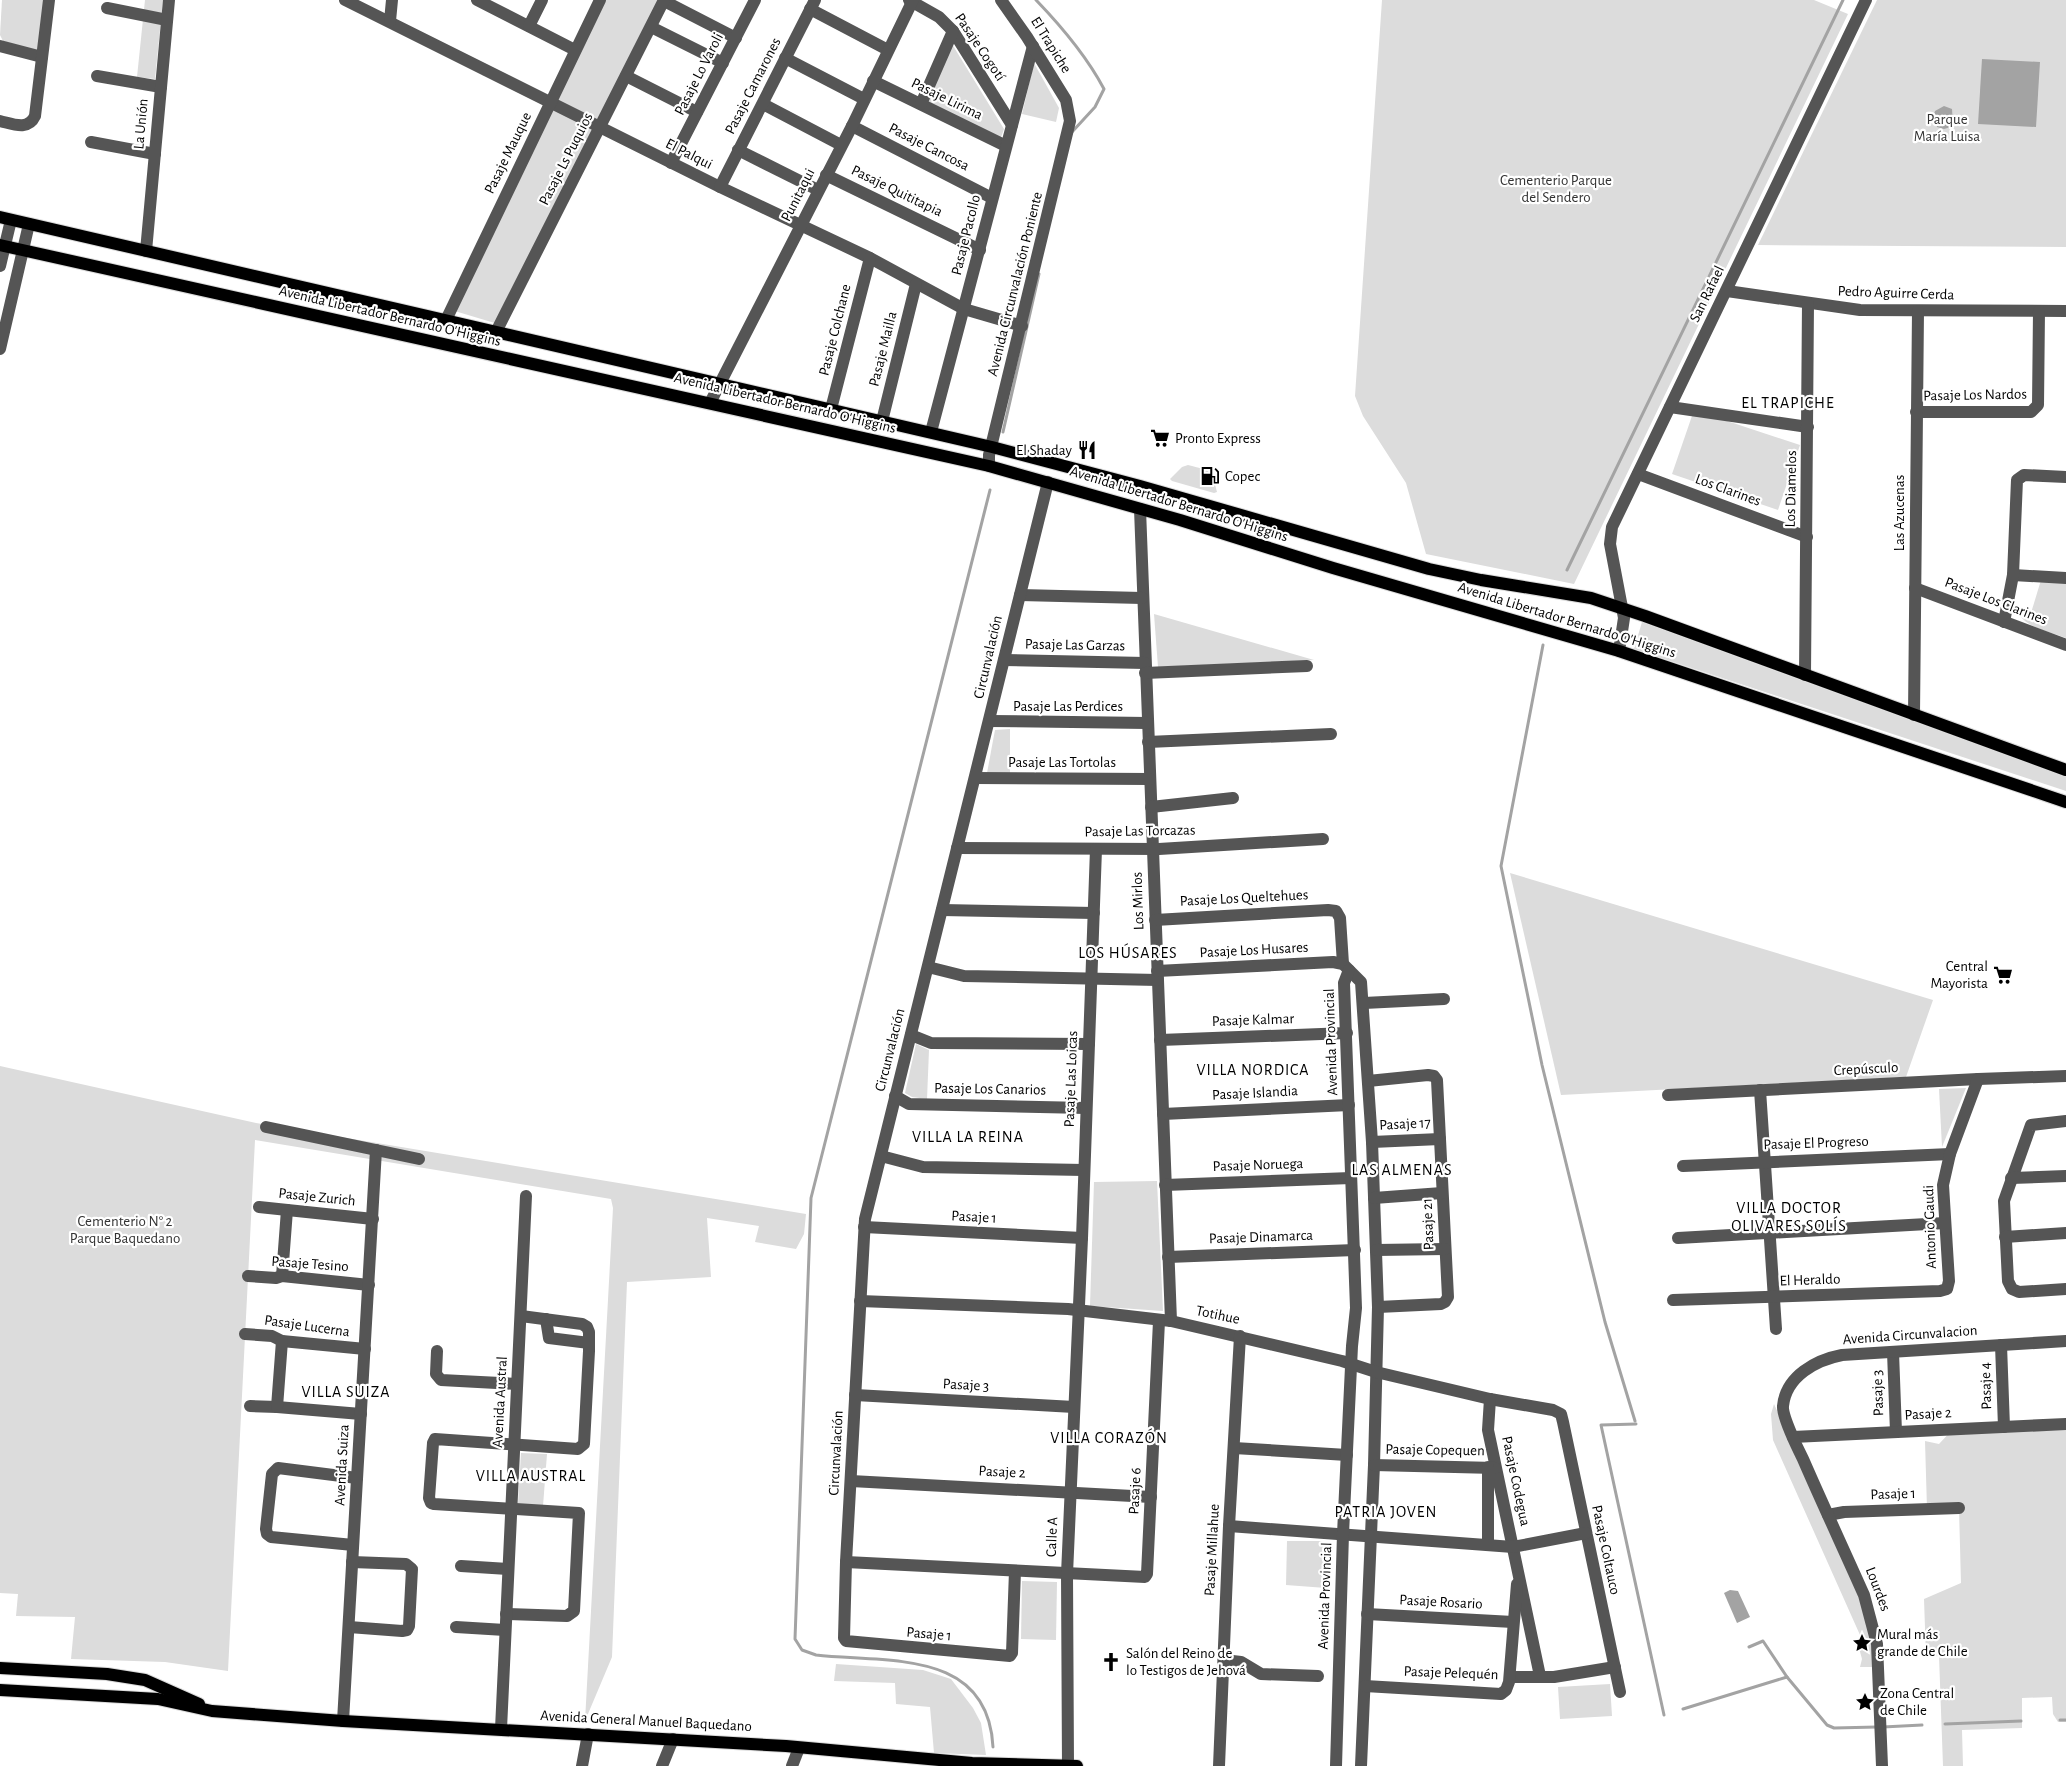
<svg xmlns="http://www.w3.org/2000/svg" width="2066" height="1766" font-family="'Alegreya Sans',sans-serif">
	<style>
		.green { fill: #dcdcdc }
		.water { fill: #a3a3a3 }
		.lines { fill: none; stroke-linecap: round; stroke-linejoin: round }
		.stream { stroke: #a3a3a3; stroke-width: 3 }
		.major-casing { stroke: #dbdbdb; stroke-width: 14 }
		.minor { stroke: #555; stroke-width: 12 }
		.major { stroke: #000; stroke-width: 12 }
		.labels { text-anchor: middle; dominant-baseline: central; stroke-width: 4.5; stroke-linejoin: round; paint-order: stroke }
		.street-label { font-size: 15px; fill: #000; stroke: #fff }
		.park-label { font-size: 15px; fill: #333; stroke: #fff }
		.poi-label { font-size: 15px; fill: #000; stroke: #fff; text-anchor: start }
		.neighbourhood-label { font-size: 16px; letter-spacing: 1px; fill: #000; stroke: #fff }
	</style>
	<rect width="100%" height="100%" fill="#fff"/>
	<g class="green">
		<polygon points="2,0 44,0 38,51 3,41 0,35"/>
		<polygon points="145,0 163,0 155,79 137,77"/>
		<polygon points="606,0 661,0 498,324 448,309"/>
		<polygon points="1382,0 1814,0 1848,14 1574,584 1426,554 1406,483 1363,416 1355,396"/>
		<polygon points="1877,0 2066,0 2066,247 1758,245"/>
		<polygon points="952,44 1004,129 1000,140 926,104"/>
		<polygon points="1034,63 1059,108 1056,122 1022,114"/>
		<polygon points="1694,410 1800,445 1778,510 1672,474"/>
		<path d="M1188,465C1211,471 1211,468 1217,492L1214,493L1172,481L1170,479L1182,467Z"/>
		<path d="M2041,580L2066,582V638C2051,632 2021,627 2018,610L2031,613Z"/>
		<polygon points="1154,614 1314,660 1158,667"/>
		<polygon points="1642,622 2066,777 2066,791 1634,649"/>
		<polygon points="1010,729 1010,773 987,773 995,730"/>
		<polygon points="1510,873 1933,1000 1906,1077 1561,1095"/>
		<polygon points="916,1044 929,1050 927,1099 912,1097 905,1093"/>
		<polygon points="0,1066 256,1123 806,1214 804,1234 796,1249 755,1242 759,1226 707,1218 711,1277 627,1282 612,1657 585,1721 613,1208 611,1199 255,1140 228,1671 165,1662 71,1659 75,1617 16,1616 18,1594 0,1593"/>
		<polygon points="1966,1088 1942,1147 1939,1089"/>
		<polygon points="1157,1181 1163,1311 1090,1306 1094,1182"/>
		<polygon points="1774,1404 1860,1599 1869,1624 1874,1667 1860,1667 1862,1659 1859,1648 1862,1647 1860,1635 1773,1440 1771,1414"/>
		<polygon points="2066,1424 2066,1722 2058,1722 2053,1714 2052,1697 2022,1698 2022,1728 1962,1730 1963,1766 1943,1766 1939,1656 1926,1657 1924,1599 1961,1583 1959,1509 1927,1509 1925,1441 1939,1444 1953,1429"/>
		<polygon points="521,1453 547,1454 543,1506 518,1504"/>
		<polygon points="1287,1541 1321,1541 1326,1547 1326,1588 1286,1585"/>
		<polygon points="1022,1581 1057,1582 1056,1640 1021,1639"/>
		<polygon points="836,1664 923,1670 951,1679 973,1708 981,1723 986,1755 934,1753 930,1707 896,1704 895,1683 834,1681"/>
		<polygon points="1610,1684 1612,1716 1560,1719 1558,1687"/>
	</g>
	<g class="water">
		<polygon points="1982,59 2040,62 2036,127 1978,124"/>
		<polygon points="1944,106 1952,109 1953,124 1951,127 1944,129 1937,127 1933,118 1935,111"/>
		<polygon points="1730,1590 1738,1591 1750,1617 1737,1623 1724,1593"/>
	</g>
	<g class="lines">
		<g class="stream">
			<path d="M1036,0C1062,27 1086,55 1104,89L1095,107L1072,132"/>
			<polyline points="1003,432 1039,274"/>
			<path d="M990,490L811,1198L795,1639L802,1650L816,1655C886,1663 988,1648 993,1747"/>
			<polyline points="1567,570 1843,0"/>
			<polyline points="1543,645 1501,866 1542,1065 1605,1322 1635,1421"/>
			<polyline points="1636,1424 1601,1425 1664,1715"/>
			<polyline points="1749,1647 1763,1641 1787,1677 1827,1725 1834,1728 1877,1727"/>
			<polyline points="1683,1709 1787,1677"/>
			<polyline points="2060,1720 2066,1720"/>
			<polyline points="1945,1724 2021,1721"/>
			<polyline points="1883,1727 1922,1725"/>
		</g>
		<g class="major-casing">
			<g id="major">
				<polyline points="0,217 992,447 1140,486 1429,569 1481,580 1591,598 1645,616 2066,770"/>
				<polyline points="0,245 989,466 1180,520 1333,568 1619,651 2066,802"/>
				<polyline points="0,1668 107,1674 145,1680 199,1704"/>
				<polyline points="0,1690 158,1699 212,1711 343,1721 786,1746 972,1763 1077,1766"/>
			</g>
		</g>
		<g class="minor">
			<polyline points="345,0 720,187 870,258 964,309 1022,326"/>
			<polyline points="477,0 575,50"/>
			<polyline points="909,0 939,17 953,31 1012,125"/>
			<polyline points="664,1 736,38"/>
			<polyline points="107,8 167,20"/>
			<polyline points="810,9 888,50"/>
			<polyline points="390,21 392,0"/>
			<polyline points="529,26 542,0"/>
			<polyline points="651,27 723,63"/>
			<polyline points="0,46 42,57"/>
			<polyline points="785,58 864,99"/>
			<polyline points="97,76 161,87"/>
			<polyline points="626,76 697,112"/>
			<polyline points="873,81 1006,146"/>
			<polyline points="763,104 841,145"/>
			<polyline points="921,104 953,31"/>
			<path d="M0,121C13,124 28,131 35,116L49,0"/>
			<polyline points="852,126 992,198"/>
			<polyline points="91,142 155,154"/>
			<polyline points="738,150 818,190"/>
			<polyline points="671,163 755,0"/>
			<polyline points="826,175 980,250"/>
			<polyline points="720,187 815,0"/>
			<polyline points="146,251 169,0"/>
			<polyline points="0,266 11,220"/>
			<polyline points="1727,291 1860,310 2066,311"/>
			<polyline points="446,320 600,0"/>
			<polyline points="496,332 664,0"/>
			<polyline points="0,349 29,224"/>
			<polyline points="710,403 852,126 913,0"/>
			<polyline points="1670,407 1808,427"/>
			<polyline points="831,409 870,258"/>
			<polyline points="1916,412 2031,412 2038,405 2039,311"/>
			<polyline points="882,421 916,284"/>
			<polyline points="931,432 1033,46"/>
			<polyline points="989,466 989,455 1070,121 1066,100 1027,37 1001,0"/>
			<polyline points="1638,474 1807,537"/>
			<polyline points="1140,509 1171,1321"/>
			<polyline points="2013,575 2066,578"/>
			<polyline points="1915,588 2066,645"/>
			<polyline points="1020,595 1142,598"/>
			<polyline points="2004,622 2013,575 2017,480 2024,475 2066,477"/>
			<polyline points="1619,651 1624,618 1610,544 1612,527 1866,0"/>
			<polyline points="1004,660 1145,663"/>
			<polyline points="1145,673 1307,666"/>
			<polyline points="1805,675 1808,303"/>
			<polyline points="1914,715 1918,311"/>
			<polyline points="990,721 1147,723"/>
			<polyline points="1148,742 1331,734"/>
			<polyline points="975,778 1150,779"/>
			<polyline points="1151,807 1233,798"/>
			<polyline points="957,848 1159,849 1323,839"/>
			<polyline points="942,910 1094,913"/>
			<polyline points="1155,920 1328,910 1336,911 1340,918 1343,964"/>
			<polyline points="928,967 964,976 1158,980"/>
			<polyline points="1157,971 1333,962 1343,964 1361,982 1372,1142 1378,1307 1374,1465 1361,1766"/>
			<polyline points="1364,1003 1444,999"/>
			<polyline points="911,1035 931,1043 1089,1044"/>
			<polyline points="1160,1040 1347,1033"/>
			<polyline points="1368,1081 1428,1075 1434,1076 1437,1080 1448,1297 1445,1302 1441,1304 1378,1307"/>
			<polyline points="1760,1090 1776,1329"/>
			<polyline points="1668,1095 1978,1079 2066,1076"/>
			<polyline points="895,1096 909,1104 1086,1108"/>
			<polyline points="1163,1114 1349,1105"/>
			<polyline points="2066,1121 2031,1125 2004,1201 2008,1281 2012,1289 2019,1292 2066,1289"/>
			<polyline points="266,1127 419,1159"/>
			<polyline points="1372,1142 1440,1139"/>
			<polyline points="881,1156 923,1167 1084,1170"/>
			<polyline points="1683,1166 1950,1154"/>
			<polyline points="2011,1178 2066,1176"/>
			<polyline points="1165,1185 1351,1178"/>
			<polyline points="1374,1198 1442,1193"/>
			<polyline points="259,1207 373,1219"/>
			<polyline points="864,1227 1082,1238"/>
			<polyline points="2005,1237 2066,1233"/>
			<polyline points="1678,1238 1945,1223"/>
			<polyline points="1376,1250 1445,1249"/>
			<polyline points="1168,1257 1355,1250"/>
			<polyline points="248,1276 276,1278 282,1276 369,1285"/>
			<polyline points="282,1276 287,1210"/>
			<polyline points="1673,1300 1940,1291 1947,1289 1949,1281 1943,1185 1950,1154 1978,1079"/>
			<polyline points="860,1301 1068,1309 1171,1321 1342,1361 1376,1372 1490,1399 1553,1410 1561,1414 1563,1422 1620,1692"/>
			<polyline points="546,1319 549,1338 589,1343"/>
			<polyline points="245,1334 272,1336 282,1341 365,1349"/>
			<polyline points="2001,1345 2004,1427"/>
			<polyline points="437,1351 436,1374 441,1380 517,1384"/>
			<polyline points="1893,1352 1896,1432"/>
			<polyline points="855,1395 1074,1407"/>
			<polyline points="1490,1399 1488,1430 1540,1676"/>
			<polyline points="250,1406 277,1407 361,1414"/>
			<polyline points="277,1407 282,1341"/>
			<polyline points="1793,1437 2066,1424"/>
			<polyline points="1234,1448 1347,1455"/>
			<polyline points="1374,1465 1495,1468"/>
			<polyline points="1488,1467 1488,1545"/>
			<polyline points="851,1481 1151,1497"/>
			<polyline points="1828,1515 1844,1512 1959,1508"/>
			<polyline points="1229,1526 1513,1547 1586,1533"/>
			<polyline points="353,1545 271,1537 267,1534 266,1529 272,1474 278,1468 357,1478"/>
			<polyline points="846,1562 1145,1577 1147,1574 1159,1321"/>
			<polyline points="461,1566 508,1569"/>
			<polyline points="1015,1571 1012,1653 1010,1656 846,1641 844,1638 846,1562 865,1219 1048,482"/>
			<polyline points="506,1614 567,1616 574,1611 579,1513 434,1504 431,1503 429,1498 433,1443 435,1439 578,1449 584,1444 589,1351 589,1332 587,1327 582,1324 521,1316"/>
			<polyline points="1367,1614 1513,1622"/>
			<polyline points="349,1627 402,1631 407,1630 409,1626 412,1569 406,1564 352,1562"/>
			<polyline points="456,1627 505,1630"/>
			<polyline points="1224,1660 1241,1662 1261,1674 1318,1676"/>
			<polyline points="1510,1677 1554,1677 1615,1667"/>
			<polyline points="1365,1686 1501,1694 1506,1690 1509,1682 1517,1584"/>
			<polyline points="343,1721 376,1150"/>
			<polyline points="501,1729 526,1196"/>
			<polyline points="582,1766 588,1734"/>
			<polyline points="662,1766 673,1739"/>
			<polyline points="792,1766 799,1748"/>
			<polyline points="1068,1766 1067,1574 1082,1238 1096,849"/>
			<polyline points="1219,1766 1229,1526 1240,1336"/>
			<polyline points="1336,1766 1343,1534 1352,1346 1356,1308 1344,983 1349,970"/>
			<path d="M1882,1766L1877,1644L1864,1595C1844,1550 1823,1505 1803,1459C1798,1449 1782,1416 1783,1406C1786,1376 1816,1360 1842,1355L2066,1341"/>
		</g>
		<use href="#major" class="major"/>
	</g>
	<defs>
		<g id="supermarket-bare" transform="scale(1.5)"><path d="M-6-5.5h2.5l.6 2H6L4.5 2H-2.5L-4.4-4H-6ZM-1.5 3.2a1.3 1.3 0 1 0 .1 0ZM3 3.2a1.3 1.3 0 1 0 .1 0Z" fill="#000" stroke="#fff" stroke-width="2.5" paint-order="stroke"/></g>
		<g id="restaurant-bare" transform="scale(1.5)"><path d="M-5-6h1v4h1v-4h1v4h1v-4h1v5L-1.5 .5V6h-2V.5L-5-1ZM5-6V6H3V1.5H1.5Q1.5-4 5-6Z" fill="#000" stroke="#fff" stroke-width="2.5" paint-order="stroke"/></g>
		<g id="fuel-bare" transform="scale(1.5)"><path d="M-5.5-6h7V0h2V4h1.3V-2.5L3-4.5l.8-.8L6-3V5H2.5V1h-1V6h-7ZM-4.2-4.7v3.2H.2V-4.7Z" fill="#000" stroke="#fff" stroke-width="2.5" paint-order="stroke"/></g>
		<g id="sight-bare" transform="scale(1.5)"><path d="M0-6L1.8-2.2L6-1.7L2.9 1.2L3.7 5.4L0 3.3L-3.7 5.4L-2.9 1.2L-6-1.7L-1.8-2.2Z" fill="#000" stroke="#fff" stroke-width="2.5" paint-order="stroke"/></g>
		<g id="church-bare" transform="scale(1.5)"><path d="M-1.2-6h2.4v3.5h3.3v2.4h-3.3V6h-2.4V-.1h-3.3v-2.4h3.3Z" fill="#000" stroke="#fff" stroke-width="2.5" paint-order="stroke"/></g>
	</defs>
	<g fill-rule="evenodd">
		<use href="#supermarket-bare" x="1160" y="438"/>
		<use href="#restaurant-bare" x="1087" y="450"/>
		<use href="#fuel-bare" x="1210" y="476"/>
		<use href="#supermarket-bare" x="2003" y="975"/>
		<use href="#sight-bare" x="1862" y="1643"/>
		<use href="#church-bare" x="1111" y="1662"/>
		<use href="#sight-bare" x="1865" y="1702"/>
	</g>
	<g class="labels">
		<g class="street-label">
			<text transform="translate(1051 45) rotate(58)">El Trapiche</text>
			<text transform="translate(980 47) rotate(56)">Pasaje Cogotí</text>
			<text transform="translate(699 74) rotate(-63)">Pasaje Lo Varoli</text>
			<text transform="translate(753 86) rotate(-63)">Pasaje Camarones</text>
			<text transform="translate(947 99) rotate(26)">Pasaje Lirima</text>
			<text transform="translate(141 124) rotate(-85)">La Unión</text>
			<text transform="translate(929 147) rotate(27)">Pasaje Cancosa</text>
			<text transform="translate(508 153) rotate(-64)">Pasaje Mauque</text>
			<text transform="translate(689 154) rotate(27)">El Palqui</text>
			<text transform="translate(566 159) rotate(-63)">Pasaje Ls Puquios</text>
			<text transform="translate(897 191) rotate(26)">Pasaje Quititapia</text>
			<text transform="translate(798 195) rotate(-63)">Punitaqui</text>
			<text transform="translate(966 235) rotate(-76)">Pasaje Pacollo</text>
			<text transform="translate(1015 284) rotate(-76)">Avenida Circunvalación Poniente</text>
			<text transform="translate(1896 293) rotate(2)">Pedro Aguirre Cerda</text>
			<text transform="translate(1707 294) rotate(-64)">San Rafael</text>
			<text transform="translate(390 316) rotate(13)">Avenida Libertador Bernardo O'Higgins</text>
			<text transform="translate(835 330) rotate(-76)">Pasaje Colchane</text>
			<text transform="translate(883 349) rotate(-76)">Pasaje Mailla</text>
			<text transform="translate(1975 395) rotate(-1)">Pasaje Los Nardos</text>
			<text transform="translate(785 403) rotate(13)">Avenida Libertador Bernardo O'Higgins</text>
			<text transform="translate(1791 489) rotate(-89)">Los Diamelos</text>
			<text transform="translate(1728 490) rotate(20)">Los Clarines</text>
			<text transform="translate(1179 504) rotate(17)">Avenida Libertador Bernardo O'Higgins</text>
			<text transform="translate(1899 513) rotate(-90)">Las Azucenas</text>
			<text transform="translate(1996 601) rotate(21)">Pasaje Los Clarines</text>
			<text transform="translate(1567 620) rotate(17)">Avenida Libertador Bernardo O'Higgins</text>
			<text transform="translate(1075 645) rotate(1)">Pasaje Las Garzas</text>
			<text transform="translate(988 657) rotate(-77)">Circunvalación</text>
			<text x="1068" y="706">Pasaje Las Perdices</text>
			<text x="1062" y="762">Pasaje Las Tortolas</text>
			<text transform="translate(1140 831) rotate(-1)">Pasaje Las Torcazas</text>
			<text transform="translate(1244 898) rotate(-3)">Pasaje Los Queltehues</text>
			<text transform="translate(1138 901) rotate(-92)">Los Mirlos</text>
			<text transform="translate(1254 950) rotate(-3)">Pasaje Los Husares</text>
			<text transform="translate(1253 1020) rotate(-2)">Pasaje Kalmar</text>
			<text transform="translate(1331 1042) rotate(-92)">Avenida Provincial</text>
			<text transform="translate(890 1050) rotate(-76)">Circunvalación</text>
			<text transform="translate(1866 1069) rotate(-3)">Crepúsculo</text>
			<text transform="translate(1071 1079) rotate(-88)">Pasaje Las Loicas</text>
			<text transform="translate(990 1089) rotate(1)">Pasaje Los Canarios</text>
			<text transform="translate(1255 1093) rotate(-3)">Pasaje Islandia</text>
			<text transform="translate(1405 1124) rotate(-3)">Pasaje 17</text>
			<text transform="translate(1816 1143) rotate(-2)">Pasaje El Progreso</text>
			<text transform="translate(1258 1165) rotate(-2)">Pasaje Noruega</text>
			<text transform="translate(317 1197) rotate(6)">Pasaje Zurich</text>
			<text transform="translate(974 1217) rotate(3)">Pasaje 1</text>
			<text transform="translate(1428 1224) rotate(-92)">Pasaje 21</text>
			<text transform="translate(1930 1227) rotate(-92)">Antonio Gaudi</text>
			<text transform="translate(1261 1237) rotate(-2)">Pasaje Dinamarca</text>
			<text transform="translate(310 1264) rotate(4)">Pasaje Tesino</text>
			<text transform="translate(1810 1280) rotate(-2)">El Heraldo</text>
			<text transform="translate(1218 1315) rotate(12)">Totihue</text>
			<text transform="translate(307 1326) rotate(8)">Pasaje Lucerna</text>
			<text transform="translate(1910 1335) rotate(-4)">Avenida Circunvalacion</text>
			<text transform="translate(966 1385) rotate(3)">Pasaje 3</text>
			<text transform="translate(1986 1386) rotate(-92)">Pasaje 4</text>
			<text transform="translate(1878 1393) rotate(-92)">Pasaje 3</text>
			<text transform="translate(500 1402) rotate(-87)">Avenida Austral</text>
			<text transform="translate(1928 1414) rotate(-3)">Pasaje 2</text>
			<text transform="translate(1435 1450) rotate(1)">Pasaje Copequen</text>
			<text transform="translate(836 1453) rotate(-87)">Circunvalación</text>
			<text transform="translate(342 1465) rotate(-87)">Avenida Suiza</text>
			<text transform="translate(1002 1472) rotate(3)">Pasaje 2</text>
			<text transform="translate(1516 1481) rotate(78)">Pasaje Codegua</text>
			<text transform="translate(1135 1491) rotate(-87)">Pasaje 6</text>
			<text transform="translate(1893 1494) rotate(-2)">Pasaje 1</text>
			<text transform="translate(1052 1537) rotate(-88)">Calle A</text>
			<text transform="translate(1212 1550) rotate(-87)">Pasaje Millahue</text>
			<text transform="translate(1606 1550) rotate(78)">Pasaje Coltauco</text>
			<text transform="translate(1878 1589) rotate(69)">Lourdes</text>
			<text transform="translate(1325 1596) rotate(-88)">Avenida Provincial</text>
			<text transform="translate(1441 1602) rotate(3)">Pasaje Rosario</text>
			<text transform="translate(929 1634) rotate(5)">Pasaje 1</text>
			<text transform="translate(1451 1673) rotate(2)">Pasaje Pelequén</text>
			<text transform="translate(646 1721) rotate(3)">Avenida General Manuel Baquedano</text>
		</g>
		<g class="park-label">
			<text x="1947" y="119">Parque<tspan x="1947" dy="17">María Luisa</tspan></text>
			<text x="1556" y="180">Cementerio Parque<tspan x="1556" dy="17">del Sendero</tspan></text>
			<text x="125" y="1221">Cementerio N° 2<tspan x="125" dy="17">Parque Baquedano</tspan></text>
		</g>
		<g class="poi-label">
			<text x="1175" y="438">Pronto Express</text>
			<text x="1072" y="450" text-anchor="end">El Shaday</text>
			<text x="1225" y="476">Copec</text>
			<text x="1988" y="966" text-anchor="end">Central<tspan x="1988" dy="17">Mayorista</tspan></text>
			<text x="1877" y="1634">Mural más<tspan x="1877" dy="17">grande de Chile</tspan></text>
			<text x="1126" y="1653">Salón del Reino de<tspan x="1126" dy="17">lo Testigos de Jehová</tspan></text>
			<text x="1880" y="1693">Zona Central<tspan x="1880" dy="17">de Chile</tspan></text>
		</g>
		<g class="neighbourhood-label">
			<text x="1788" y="403">EL TRAPICHE</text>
			<text x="1128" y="953">LOS HÚSARES</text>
			<text x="1253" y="1070">VILLA NORDICA</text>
			<text x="968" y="1137">VILLA LA REINA</text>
			<text x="1402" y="1170">LAS ALMENAS</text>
			<text x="1789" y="1208">VILLA DOCTOR<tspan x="1789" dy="18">OLIVARES SOLÍS</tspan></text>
			<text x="346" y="1392">VILLA SUIZA</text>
			<text x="1109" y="1438">VILLA CORAZÓN</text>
			<text x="531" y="1476">VILLA AUSTRAL</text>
			<text x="1386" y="1512">PATRIA JOVEN</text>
		</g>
	</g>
</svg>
